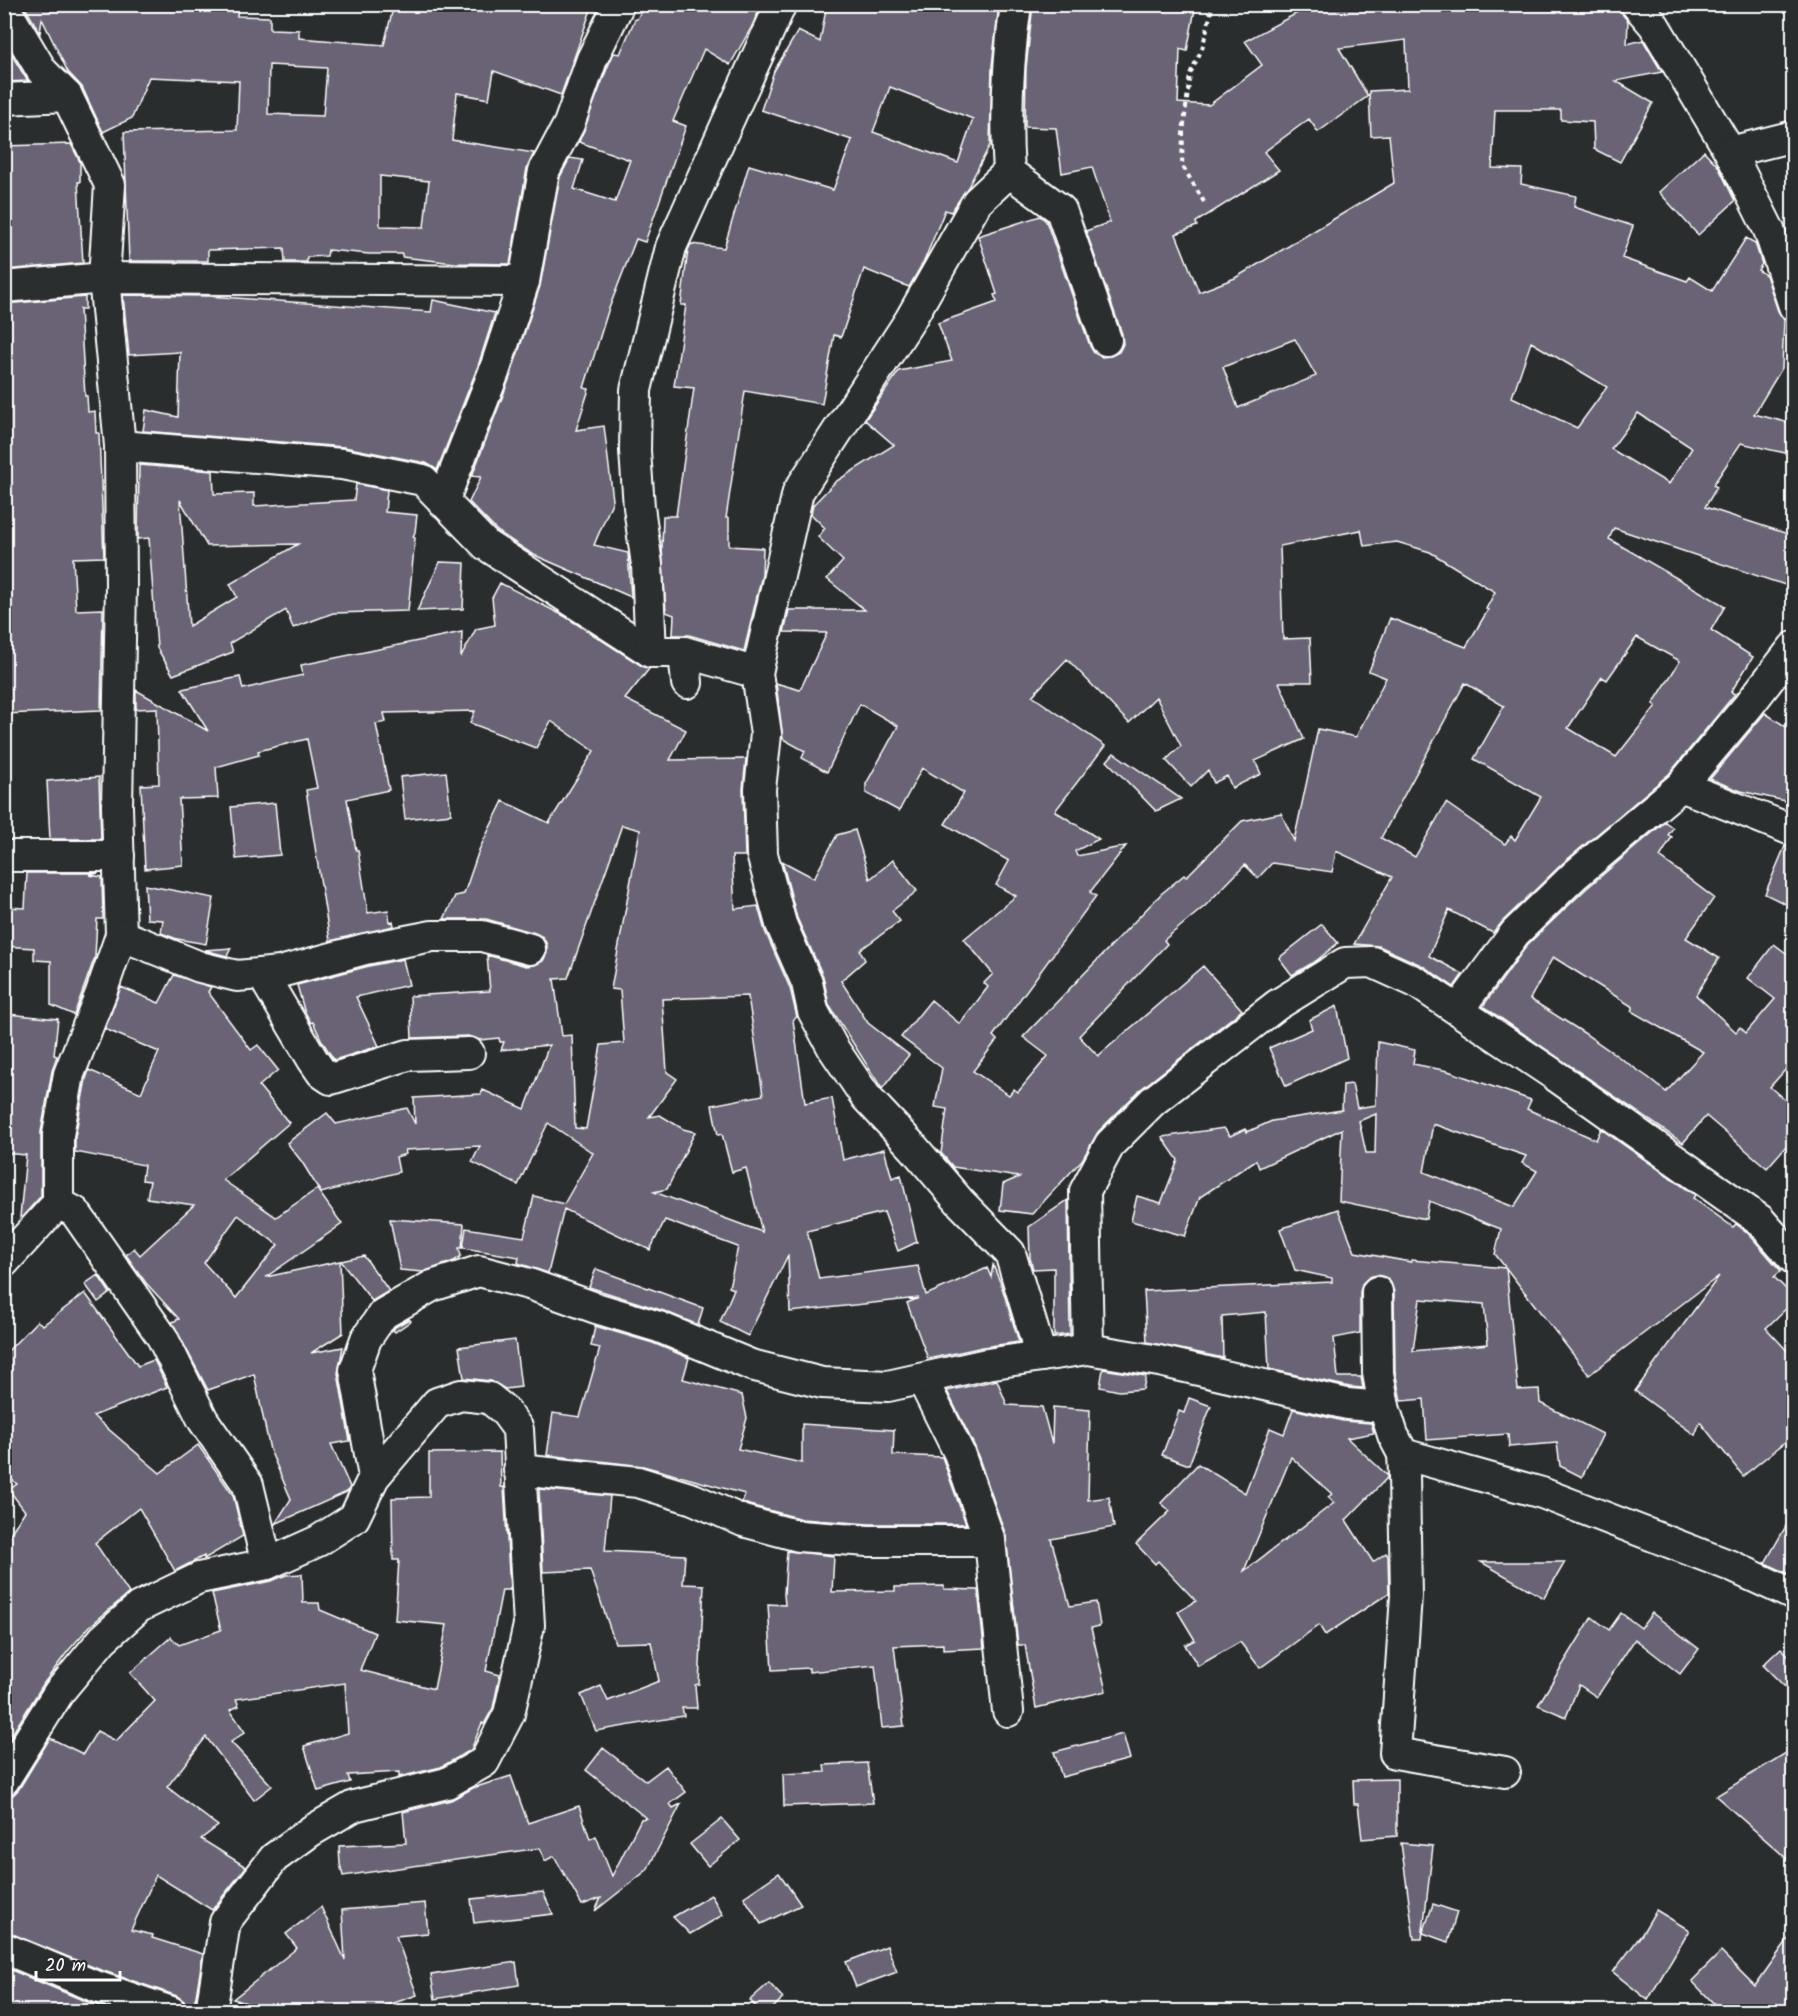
<svg xmlns="http://www.w3.org/2000/svg" width="1798" height="2016" font-family="Kalam,sans-serif">
	<style>
		.building { fill: #696374; stroke: #fff; stroke-width: 1.5; fill-rule: evenodd }
		.lines { fill: none; stroke-linecap: round; stroke-linejoin: round }
		.street-casing { stroke: #fff; stroke-width: 34 }
		.path { stroke: #fff; stroke-width: 4; stroke-dasharray: 4.5 4.5; stroke-linecap: butt }
		.street { stroke: #2a2d2e; stroke-width: 30 }
	</style>
	<rect width="100%" height="100%" fill="#2a2d2e"/>
	<filter id="ink" filterUnits="userSpaceOnUse"><feTurbulence type="fractalNoise" baseFrequency=".0167" numOctaves="2"/><feDisplacementMap in="SourceGraphic" scale="12" xChannelSelector="R" yChannelSelector="G"/><feConvolveMatrix kernelMatrix="1 2 1 2 8 2 1 2 1" color-interpolation-filters="sRGB"/></filter>
	<g filter="url(#ink)">
		<g class="building">
			<path d="M23,4H63L64,11L137,4H238L237,16L270,17V29L299,30V38L384,45L394,4H593L561,95L494,71L489,99L457,93L452,140L534,153L527,168L510,264L455,263L402,257V254H369L328,250L327,256L307,257V262H285L284,248L208,250V261H129L124,132L237,130L239,81L149,77L132,118L103,132L82,87L68,72L42,19L40,33ZM269,65L327,68L323,116L268,114ZM380,176L429,181L424,227L380,226Z"/>
			<polygon points="645,4 762,4 751,28 730,65 704,49 673,121 686,126 645,242 636,239 608,311 584,388 589,389 576,430 604,426 613,500 594,545 628,553 631,597 532,554 497,531 469,502 481,477 472,476 510,377 540,286 560,177 570,158 583,160 574,189 615,202 630,160 579,142 608,66 614,53 620,54 635,19 637,19"/>
			<path d="M827,4H999L992,66L990,145L968,187L951,212L945,210L925,259L909,287L864,269L841,337L834,335L822,404L745,391L726,518H729V546L763,548L762,575L744,651L689,635H673L674,615L666,612L662,548L663,516H676L694,388L674,386L686,305H681L688,250L691,244L724,248L749,165L833,190L852,140L761,110L774,71L798,31L820,42ZM890,87L973,119L958,163L873,132Z"/>
			<path d="M1033,4H1196L1187,51L1180,49L1178,103L1209,105L1262,65L1245,41L1314,4H1619L1623,15L1628,21L1627,44L1643,40L1662,72L1616,81L1653,103L1620,162L1594,149L1593,122L1561,120V110H1495L1492,168L1522,169L1521,184L1576,196L1574,207L1633,226L1622,258L1687,281L1690,277L1712,291L1746,238L1755,243L1762,264L1758,270L1766,275L1778,311L1784,320L1782,368L1754,414L1794,424V455L1741,443L1713,485L1717,487L1705,507L1794,536V588L1614,528L1609,539L1725,606L1711,630L1753,657L1731,692L1735,694L1669,774L1563,863L1503,921L1493,933L1449,910L1429,956L1463,974L1454,987L1423,966L1379,946L1354,944L1392,877L1336,851L1332,872L1272,863L1258,878L1245,865L1205,906L1164,940L1167,944L1079,1036L1098,1056L1203,966L1242,1010L1141,1089L1098,1132L1082,1160L1032,1214L1000,1210L1003,1184L1019,1177L953,1167L941,1153L947,1109L935,1107L942,1068L901,1037L931,1000L960,1024L988,987L984,983L993,974L964,939L1016,896L996,885L1009,861L945,824L964,793L922,768L899,811L866,793V784L898,726L860,704L827,772L802,758L805,751L783,739L776,683L800,690L827,633L784,632L789,610H865L827,579L843,561L818,537L825,528L811,514L813,505L835,482L894,445L865,420L899,371L952,361L938,323L997,302L994,295L997,294L978,236L1040,216L1046,221L1090,346L1094,353L1102,357L1111,356L1119,352L1123,344L1122,334L1086,231L1110,222L1092,167L1062,173L1056,128L1025,127L1026,68ZM1406,40L1408,89L1369,91L1371,136L1389,135L1394,183L1235,278L1199,292L1176,234L1197,226L1196,222L1279,170L1264,152L1309,119L1318,132L1368,96L1339,48ZM1295,339L1316,376L1238,408L1223,367ZM1531,342L1607,387L1577,428L1512,397ZM1638,413L1692,448L1669,484L1611,449ZM1361,530L1364,546L1397,542L1430,552L1495,592L1486,609L1488,610L1466,647L1390,618L1369,671L1386,678L1356,737L1318,729L1294,841L1281,813L1242,821L1186,877L1184,875L1161,894L1023,1037L1048,1056L1018,1092L1014,1089L1009,1095L973,1071L997,1040L993,1036L1096,896L1090,892L1126,846L1077,856L1075,851L1099,839L1055,811L1105,746L1032,696L1067,659L1129,723L1156,697L1181,746L1166,760L1191,787L1208,770L1214,783L1227,776L1232,788L1261,774L1255,761L1304,739L1279,682H1312L1310,638L1283,639L1280,546ZM1637,637L1680,661L1653,704L1656,706L1616,757L1568,728L1602,677L1607,680ZM1465,683L1504,706L1474,759L1541,797L1515,840L1511,836L1505,844L1446,803L1415,857L1381,838Z"/>
			<polygon points="4,42 27,80 28,81 4,82"/>
			<polygon points="71,144 80,162 80,182 78,182 83,263 4,270 4,146"/>
			<polygon points="1704,151 1718,166 1735,201 1698,235 1659,192"/>
			<polygon points="123,295 209,296 431,312 433,300 495,313 478,366 437,470 426,463 344,447 143,431 146,410 178,417 180,352 129,355"/>
			<polygon points="85,297 85,309 80,309 85,396 87,396 88,412 95,411 96,433 99,433 104,557 73,558 76,610 103,609 101,710 4,714 4,304"/>
			<path d="M139,465L213,471L214,494L254,493V506L354,500L356,484L387,490L385,512L417,515L415,532L413,537L415,538L408,611L333,613L293,628L286,610L230,643L233,652L173,675L157,648L149,538L138,539ZM180,500L207,546L298,544L230,584L237,597L189,626Z"/>
			<polygon points="440,562 465,563 463,609 417,611"/>
			<path d="M500,583L566,617L642,666L649,669L625,699L686,730L670,760L746,759L743,789L745,856H732L735,909L758,906L765,931L790,988L797,1017L793,1020L805,1103L832,1098L843,1160L884,1149L892,1178L901,1175L917,1242L898,1251L884,1212L807,1231L819,1279L918,1266L926,1295L987,1268L991,1277L993,1265L1001,1284L1019,1342L983,1347L928,1359L907,1303L919,1298L790,1312L788,1255L748,1336L720,1322L734,1289L729,1287L738,1247L665,1220L650,1250L564,1209L548,1273L518,1263L519,1257L463,1248L466,1228L524,1237L534,1196L564,1204L593,1153L548,1123L518,1185L472,1162L480,1146L405,1150L406,1154L396,1157L399,1172L321,1193L302,1162L287,1143L327,1113L336,1124L407,1108L415,1124L414,1098L481,1094L483,1090L525,1109L549,1045L501,1050L504,1042H500L499,1038L480,1040L468,1036L412,1038L410,996L490,991L487,955L526,966L535,965L543,961L547,953V945L543,937L535,933L486,919H444L455,896L464,894L479,850L503,801L549,823L594,751L551,721L536,748L470,723L475,711L384,713L386,722L376,724L389,790L347,799L356,850H358L368,913L388,910L390,922L393,921L394,926L330,941L306,790L317,788L307,739L258,751L259,755L216,767L218,798L179,799L183,865L145,869L141,785L159,784L157,708L136,709V690L208,731L182,689L240,677L243,689L303,675L301,665L462,632L461,657L476,629L495,625L492,598ZM622,825L640,830L611,989L620,990L624,1043L601,1045L586,1129L575,1128L572,1035L562,1036L554,979L568,978ZM748,996L763,1095L712,1105L718,1135L722,1134L732,1172L746,1168L762,1232L654,1192L667,1189L695,1132L683,1129L660,1115L649,1117L677,1079L667,1072L662,999Z"/>
			<polygon points="1765,713 1794,732 1794,803 1741,791 1710,779"/>
			<polygon points="1114,753 1181,799 1156,811 1107,761"/>
			<polygon points="446,772 451,814 405,819 400,777"/>
			<polygon points="99,777 101,839 50,839 47,781"/>
			<polygon points="275,803 280,855 236,859 231,807"/>
			<path d="M1665,822L1673,828L1668,835L1672,837L1660,857L1714,898L1686,938L1719,958L1696,995L1736,1032L1740,1027L1746,1033L1775,999L1748,978L1774,944L1794,959V1060L1770,1087L1794,1108V1137L1767,1168L1706,1116L1683,1143L1483,1006L1528,944L1587,888ZM1553,957L1633,1007L1631,1011L1703,1052L1666,1092L1649,1078L1584,1033L1530,999Z"/>
			<polygon points="855,830 870,879 893,860 917,891 892,911 900,921 860,950 865,960 841,981 868,1023 909,1055 882,1089 829,1005 823,976 797,918 782,861 814,878 837,835"/>
			<polygon points="1785,846 1794,848 1794,908 1765,894"/>
			<polygon points="27,873 99,873 89,875 102,877 103,919 97,919 95,957 74,1015 51,1005 51,961 34,960 34,948 4,946 4,907 25,908"/>
			<polygon points="145,885 214,898 206,944 177,939 161,933 163,920 147,919"/>
			<polygon points="1322,924 1338,943 1316,961 1292,975 1279,958"/>
			<polygon points="231,948 227,956 204,950"/>
			<polygon points="403,959 409,985 356,997 379,1046 334,1060 322,1041 313,1022 311,1023 304,1010 297,985 369,966"/>
			<path d="M174,975L211,987L208,992L251,1050L258,1045L278,1070L259,1086L289,1123L223,1180L276,1217L317,1189L342,1224L266,1277L340,1261L343,1333L311,1353L343,1347L338,1373L350,1441L331,1444L350,1487L347,1492L275,1524L291,1499L270,1450L254,1374L208,1390L172,1322L179,1319L146,1283L126,1255L134,1248L140,1255L194,1205L147,1198L150,1181L142,1180L144,1165L75,1152V1137L86,1079L89,1070L141,1093L159,1052L105,1029L121,987L159,1003ZM238,1215L278,1245L236,1298L204,1263Z"/>
			<polygon points="1337,1006 1347,1058 1286,1086 1269,1048 1312,1029 1309,1020"/>
			<polygon points="7,1014 58,1019 54,1055 57,1056 52,1071 41,1132 41,1196 22,1217 20,1217 26,1155 4,1153 4,1033"/>
			<path d="M1378,1042L1415,1050L1413,1064L1448,1071L1531,1100L1527,1109L1596,1140L1601,1129L1695,1195L1693,1198L1733,1227L1736,1224L1748,1233L1781,1271L1774,1277L1794,1297V1301L1766,1328L1794,1358V1435L1743,1476L1700,1422L1695,1435L1635,1391L1719,1276L1589,1375L1495,1254L1501,1229L1429,1201L1426,1219L1339,1201L1342,1129L1259,1168L1256,1160L1200,1197L1185,1236L1131,1221L1137,1196L1161,1203L1178,1160L1162,1137L1224,1128L1230,1136L1245,1129L1247,1132L1272,1121L1342,1110L1343,1085L1352,1084L1357,1108L1376,1105ZM1376,1114L1375,1153H1366L1359,1121ZM1433,1124L1526,1156L1522,1163L1537,1171L1514,1207L1424,1172Z"/>
			<polygon points="1068,1200 1070,1334 1054,1336 1054,1268 1033,1269 1030,1258 1029,1227"/>
			<path d="M1338,1209L1355,1252L1411,1262V1260L1506,1268L1518,1390L1539,1389L1540,1403L1603,1434L1582,1477L1560,1466L1557,1443L1509,1447L1508,1434L1427,1440L1424,1399L1401,1401L1395,1371L1394,1292L1391,1283L1385,1277L1377,1275L1369,1277L1362,1284L1360,1292V1333L1334,1338L1338,1377H1361L1363,1388L1350,1387L1269,1369L1266,1312L1222,1316L1223,1358L1147,1342L1144,1291L1332,1282V1278L1295,1270L1280,1229ZM1420,1299L1484,1304L1488,1344L1413,1351Z"/>
			<polygon points="390,1219 464,1224 462,1248 459,1248 461,1256 454,1261 423,1272 400,1270"/>
			<polygon points="364,1256 389,1291 372,1301 341,1261"/>
			<polygon points="596,1269 703,1308 698,1325 664,1311 589,1287"/>
			<polygon points="98,1275 110,1293 98,1302 85,1284"/>
			<polygon points="85,1293 138,1366 154,1360 167,1387 93,1416 160,1473 198,1445 233,1495 243,1536 204,1559 204,1556 175,1571 139,1508 95,1543 129,1593 90,1626 68,1651 44,1683 4,1747 4,1543 25,1511 9,1490 17,1484 4,1473 4,1355 37,1321 43,1325"/>
			<polygon points="409,1319 411,1321 395,1332 393,1330 395,1327"/>
			<polygon points="595,1326 653,1343 689,1358 683,1379 742,1395 747,1418 738,1449 802,1463 802,1424 894,1430 893,1455 942,1457 966,1524 869,1524 802,1519 749,1505 742,1502 745,1494 643,1466 547,1455 553,1413 580,1417 600,1348 591,1346"/>
			<polygon points="515,1340 521,1387 505,1389 491,1381 464,1378 459,1347"/>
			<polygon points="1103,1369 1146,1376 1143,1389 1119,1391 1100,1387"/>
			<polygon points="997,1380 1007,1405 1042,1407 1052,1444 1053,1407 1090,1410 1088,1500 1109,1497 1114,1527 1051,1539 1070,1606 1096,1602 1100,1626 1091,1628 1106,1691 1036,1708 1025,1645 1018,1645 1006,1536 975,1447 947,1391"/>
			<polygon points="1189,1398 1211,1406 1189,1465 1162,1455 1179,1411 1184,1413"/>
			<path d="M1293,1409L1343,1421L1371,1423L1374,1433L1347,1438L1387,1475V1478L1346,1520L1373,1562L1386,1553L1388,1556L1389,1593L1325,1635L1319,1625L1260,1668L1240,1642L1198,1666L1185,1645L1195,1640L1178,1612L1196,1601L1158,1561L1155,1564L1136,1544L1170,1511L1161,1503L1198,1464L1245,1493L1270,1428L1284,1434ZM1291,1457L1332,1494L1328,1497L1334,1503L1244,1571Z"/>
			<polygon points="500,1452 501,1487 504,1487 510,1590 502,1590 486,1671 500,1675 493,1708 484,1724 482,1723 471,1750 441,1767 399,1777 399,1772 348,1775 350,1782 318,1791 304,1746 348,1733 345,1683 236,1699 239,1706 230,1710 245,1732 231,1742 272,1786 254,1800 206,1737 167,1787 218,1826 201,1839 246,1867 212,1910 156,1875 131,1930 153,1935 152,1938 203,1954 196,1996 191,2012 188,2012 184,2001 177,1996 98,1969 4,1931 4,1797 13,1795 19,1789 50,1738 83,1754 97,1731 116,1741 155,1701 130,1673 171,1637 179,1645 221,1630 212,1593 271,1581 286,1575 302,1574 303,1603 319,1603 320,1610 375,1633 360,1670 434,1689 447,1625 395,1620 399,1560 393,1560 392,1498 429,1497 429,1453"/>
			<polygon points="539,1489 610,1496 605,1551 685,1555 683,1584 704,1585 699,1684 695,1685 697,1708 682,1708 684,1716 596,1731 581,1695 601,1686 608,1701 659,1681 651,1642 615,1643 590,1570 543,1572"/>
			<polygon points="1794,1512 1794,1576 1765,1563"/>
			<polygon points="787,1551 834,1556 832,1592 895,1591 895,1587 944,1586 944,1589 978,1590 984,1648 943,1650 943,1644 894,1646 904,1726 882,1728 875,1665 809,1672 809,1668 772,1670 768,1604 785,1605 784,1594"/>
			<polygon points="1481,1562 1565,1562 1544,1598"/>
			<polygon points="1621,1613 1641,1628 1652,1613 1699,1649 1680,1674 1635,1639 1597,1697 1579,1685 1566,1717 1538,1705 1592,1617 1609,1630"/>
			<polygon points="1781,1648 1794,1661 1794,1696 1763,1665"/>
			<polygon points="1123,1734 1130,1759 1062,1777 1054,1752"/>
			<polygon points="603,1748 646,1781 666,1766 686,1792 670,1804 673,1808 681,1804 647,1870 595,1911 601,1898 582,1905 554,1856 545,1861 540,1848 343,1876 340,1864 339,1846 406,1843 403,1812 451,1800 473,1788 511,1776 528,1823 579,1806 590,1839 596,1836 612,1876 641,1819 646,1818 586,1770"/>
			<polygon points="1794,1748 1794,1865 1716,1796"/>
			<polygon points="867,1763 873,1803 784,1806 783,1774 825,1772 824,1765"/>
			<polygon points="1397,1779 1397,1836 1362,1839 1358,1804 1354,1804 1353,1780"/>
			<polygon points="722,1819 740,1840 708,1866 690,1844"/>
			<polygon points="1401,1843 1433,1846 1422,1939 1414,1939"/>
			<polygon points="779,1873 801,1905 761,1924 744,1897"/>
			<polygon points="543,1892 553,1914 474,1923 471,1899"/>
			<polygon points="711,1895 723,1915 690,1934 673,1917"/>
			<polygon points="425,1903 428,1933 396,1936 417,1995 368,2012 277,2012 233,1999 297,1948 286,1934 321,1907 345,1960 342,1910"/>
			<polygon points="1433,1904 1457,1912 1448,1942 1423,1933"/>
			<polygon points="1656,1910 1689,1930 1648,2000 1613,1972 1642,1934"/>
			<polygon points="1794,1931 1794,2012 1722,2012 1692,1981 1721,1952 1755,1986"/>
			<polygon points="887,1946 897,1972 856,1987 846,1962"/>
			<polygon points="516,1962 519,1985 435,1999 431,1975"/>
			<polygon points="4,1967 85,2001 116,2012 29,2012 4,2008"/>
			<polygon points="769,1983 783,1998 769,2012 760,2012 750,2000"/>
		</g>
		<g class="lines">
			<g class="street-casing">
				<g id="street">
					<polyline points="5,4 7,12 42,71 67,96 110,185 104,278 120,446 121,585 117,807 121,935 101,993 69,1074 58,1135 58,1203 75,1212 162,1337 203,1420 248,1485 267,1564"/>
					<path d="M1016,4C1008,60 1005,116 1009,172L977,202L910,320L798,492L757,673L766,734L760,789L762,854L781,924L807,983L813,1011L833,1048L866,1097L913,1147L960,1202L1010,1253L1041,1356"/>
					<polyline points="1636,4 1654,25 1730,152 1769,230 1794,306"/>
					<polyline points="4,99 67,96"/>
					<polyline points="1730,152 1794,136"/>
					<polyline points="1009,172 1061,210 1106,340"/>
					<polyline points="4,287 104,278 524,281"/>
					<polyline points="120,446 342,464 423,480 486,545 651,652 684,652 757,673"/>
					<polyline points="443,502 494,372 524,281 544,171 569,124 592,59 619,4"/>
					<polyline points="651,652 647,565 639,507 635,451 636,390 671,247 781,4"/>
					<polyline points="684,652 687,683"/>
					<polyline points="1681,786 1794,831"/>
					<polyline points="4,856 119,856"/>
					<polyline points="121,935 200,967 237,976 280,972 365,949 432,936 482,936 530,949"/>
					<polyline points="262,974 313,1060 322,1073 331,1079 408,1055 469,1053"/>
					<polyline points="1458,1010 1515,933 1575,875 1681,786 1749,705 1794,647"/>
					<polyline points="4,1262 58,1203"/>
					<polyline points="1377,1292 1378,1373 1384,1407 1393,1435 1403,1454 1404,1474 1406,1596 1395,1753 1505,1772"/>
					<polyline points="1088,1349 1085,1191 1110,1144 1153,1101 1277,1005 1345,963 1372,962 1416,982 1553,1074 1760,1220 1794,1259"/>
					<polyline points="922,1379 959,1453 990,1541 1008,1711"/>
					<polyline points="1403,1454 1542,1493 1731,1566 1794,1595"/>
					<polyline points="519,1470 638,1482 693,1499 743,1521 799,1536 868,1541 990,1541"/>
					<polyline points="374,1477 355,1370 366,1339 383,1314 432,1286 479,1271 529,1284 596,1308 659,1327 751,1365 822,1383 888,1386 987,1364 1088,1349 1159,1361 1347,1404 1384,1407"/>
					<polyline points="4,1780 59,1692 103,1639 139,1607 199,1578 267,1564 318,1541 354,1518 374,1477 437,1403 461,1395 489,1398 504,1410 518,1429 529,1625 509,1714 484,1762 447,1783 354,1806 311,1831 274,1858 225,1922 211,2012"/>
					<polyline points="4,1948 92,1985 171,2012"/>
				</g>
			</g>
			<polyline class="path" points="1204,202 1182,165 1183,133 1190,74 1202,49 1213,4"/>
			<use href="#street" class="street"/>
		</g>
	</g>
	<rect width="1798" height="2016" fill="none" stroke="#2a2d2e" stroke-width="24"/>
	<rect x="12" y="12" width="1774" height="1992" fill="none" stroke="#fff" stroke-width="2" filter="url(#ink)"/>
	<path d="M36 1971v9h84v-9" fill="none" stroke="#ffffff" stroke-width="3"/>
	<text x="45" y="1971" font-size="18" fill="#ffffff" stroke="#2a2d2e" stroke-width="4.5" paint-order="stroke">20 m</text>
</svg>
